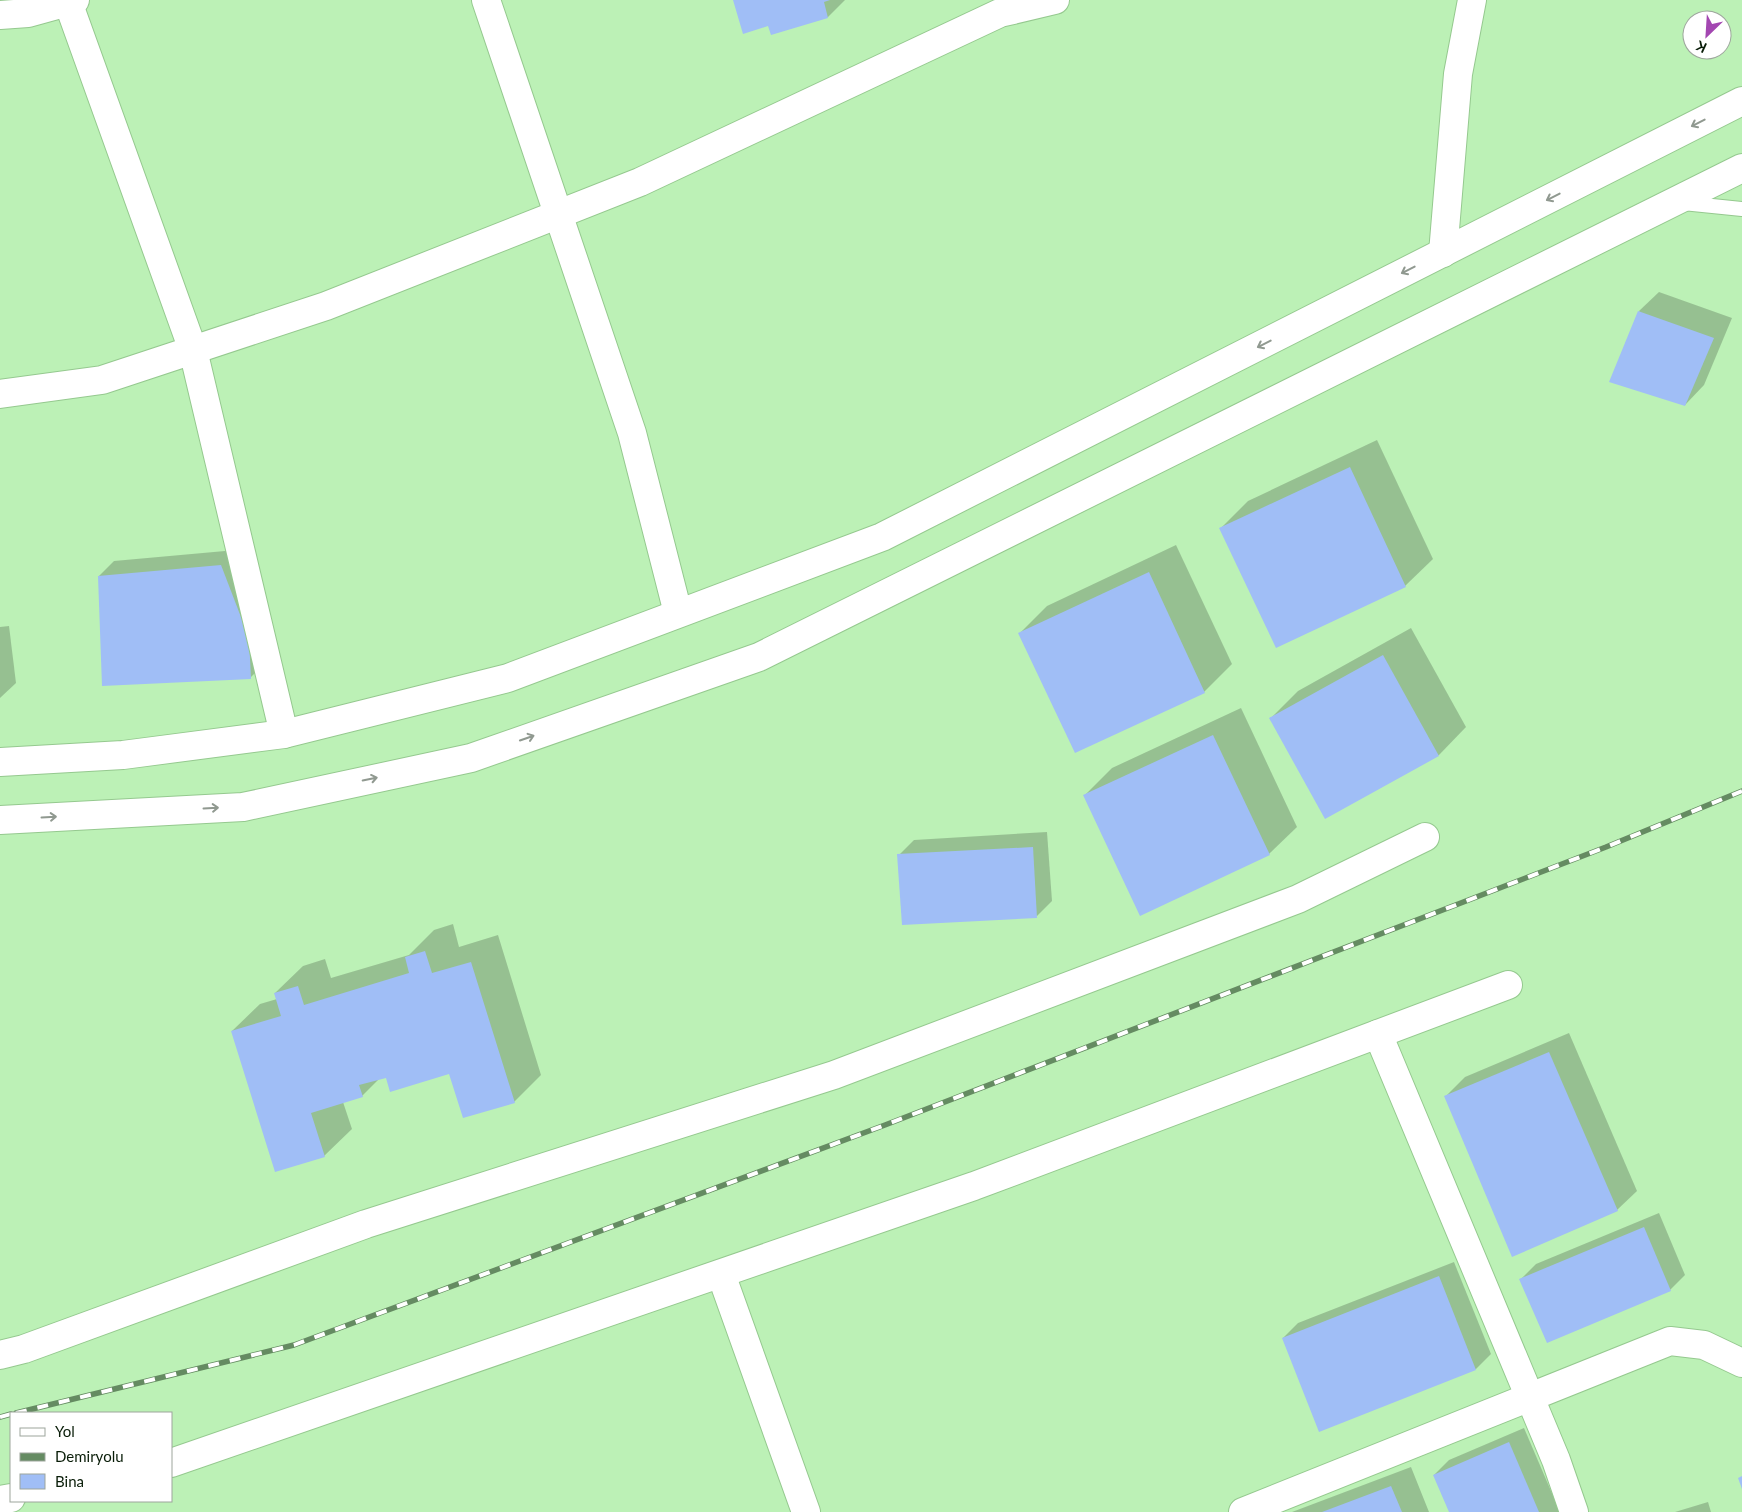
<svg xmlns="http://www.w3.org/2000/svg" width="1742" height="1512" font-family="Lato,sans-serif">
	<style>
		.shadow { fill: #0003 }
		.building { fill: #a0bef6 }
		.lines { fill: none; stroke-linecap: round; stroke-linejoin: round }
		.lane-casing { stroke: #95c98f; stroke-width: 16 }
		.street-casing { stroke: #95c98f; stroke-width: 30 }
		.primary-casing { stroke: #95c98f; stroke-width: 30 }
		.lane { stroke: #fff; stroke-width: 14 }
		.street { stroke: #fff; stroke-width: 28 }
		.primary { stroke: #fff; stroke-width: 28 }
		.rail-casing { stroke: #658b62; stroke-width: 5.5 }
		.rail { stroke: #fff; stroke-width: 4; stroke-dasharray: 11; stroke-linecap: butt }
		.oneway { stroke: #909990 }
	</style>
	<rect width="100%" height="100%" fill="#bcf1b6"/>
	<g class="shadow">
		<polygon points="734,0 845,0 828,17 772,34 769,25"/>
		<polygon points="1659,292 1732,318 1704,385 1685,405 1639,311"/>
		<polygon points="1377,440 1433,559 1405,586 1221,528 1248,501"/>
		<polygon points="1176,545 1232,664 1204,692 1020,633 1047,606"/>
		<polygon points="236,550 265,663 250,678 99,576 114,561"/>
		<polygon points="9,626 16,683 0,698 0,627"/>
		<polygon points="1411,628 1466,727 1439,755 1326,817 1271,718 1298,691"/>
		<polygon points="1241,708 1297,827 1269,854 1085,795 1112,768"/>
		<polygon points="1047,832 1052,901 1037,916 899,855 914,840"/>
		<polygon points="453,924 459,947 498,935 541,1075 514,1102 450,1072 380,1078 362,1096 343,1102 352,1129 324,1156 232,1031 260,1004 277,999 275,993 303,966 325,959 331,978 409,955 434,930"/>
		<polygon points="1569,1033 1637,1191 1617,1210 1445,1097 1465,1077"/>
		<polygon points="1659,1213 1685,1275 1670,1290 1521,1279 1536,1264"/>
		<polygon points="1454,1262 1491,1354 1476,1369 1283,1338 1298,1323"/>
		<polygon points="1524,1428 1560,1512 1450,1512 1434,1475 1449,1460"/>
		<polygon points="1411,1467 1429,1512 1292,1512"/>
		<polygon points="1708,1502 1711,1512 1675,1512"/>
	</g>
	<g class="building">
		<polygon points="733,0 830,0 824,2 828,18 771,35 768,26 743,34"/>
		<polygon points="1638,311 1714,338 1685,406 1609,382"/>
		<polygon points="1350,467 1406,587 1276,648 1219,528"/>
		<polygon points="221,565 249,638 251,679 102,686 98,576"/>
		<polygon points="1149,572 1205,693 1075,753 1018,633"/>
		<polygon points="1383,655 1439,756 1325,819 1269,718"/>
		<polygon points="1213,735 1270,855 1140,916 1083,795"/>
		<polygon points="1033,847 1037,918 902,925 897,854"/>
		<polygon points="425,951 432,973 471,962 515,1103 463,1118 449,1074 390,1092 386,1078 359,1085 363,1097 311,1113 325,1157 275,1172 231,1031 281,1016 274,993 298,986 304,1005 409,973 405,957"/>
		<polygon points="1549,1052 1618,1211 1512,1257 1444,1096"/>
		<polygon points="1644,1227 1671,1291 1547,1343 1519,1279"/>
		<polygon points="1439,1276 1476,1370 1319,1432 1282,1338"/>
		<polygon points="1509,1442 1539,1512 1449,1512 1433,1475"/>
		<polygon points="1742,1476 1742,1489 1738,1478"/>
		<polygon points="1391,1486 1402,1512 1322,1512"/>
	</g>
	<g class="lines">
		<g class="lane-casing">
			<polyline id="lane" points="1683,203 1742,209"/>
		</g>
		<g class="street-casing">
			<g id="street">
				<polyline points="486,0 632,433 678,613"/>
				<polyline points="68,2 193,350 284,734"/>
				<polyline points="0,15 28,13 75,0"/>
				<polyline points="1443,253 1458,74 1472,0"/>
				<polyline points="0,394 102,380 326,306 640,182 1000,13 1055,0"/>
				<polyline points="1378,1034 1556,1460 1574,1512"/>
				<polyline points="721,1274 806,1512"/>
				<polyline points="0,1355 24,1349 366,1224 834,1075 1298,899 1425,837"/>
				<polyline points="171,1463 974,1186 1508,985"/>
				<polyline points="0,1500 11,1498"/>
				<polyline points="1243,1512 1670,1341 1704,1345 1742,1363"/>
			</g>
		</g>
		<g class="primary-casing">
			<g id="primary">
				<polyline points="0,762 123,755 284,734 508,678 882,537 1742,101"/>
				<polyline points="0,820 243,807 471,758 759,657 1742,168"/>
			</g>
		</g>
		<use href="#lane" class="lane"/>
		<use href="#street" class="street"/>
		<use href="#primary" class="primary"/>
		<g class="rail-casing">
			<g id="rail">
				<polyline points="16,1413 294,1345 885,1125 1606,847 1742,791"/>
				<polyline points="0,1417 11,1414"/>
			</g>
		</g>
		<use href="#rail" class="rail"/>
	</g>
	<defs><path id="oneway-shaft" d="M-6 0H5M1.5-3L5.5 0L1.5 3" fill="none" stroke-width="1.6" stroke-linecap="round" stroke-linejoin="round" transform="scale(1.25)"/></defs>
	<g class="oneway">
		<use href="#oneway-shaft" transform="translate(1698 123) rotate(153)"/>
		<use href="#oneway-shaft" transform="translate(1553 197) rotate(153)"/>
		<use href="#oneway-shaft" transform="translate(1408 270) rotate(153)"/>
		<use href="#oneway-shaft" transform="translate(1264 344) rotate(153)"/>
		<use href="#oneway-shaft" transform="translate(527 738) rotate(-19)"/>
		<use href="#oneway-shaft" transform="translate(370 779) rotate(-12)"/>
		<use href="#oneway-shaft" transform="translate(211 808) rotate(-3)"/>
		<use href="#oneway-shaft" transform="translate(49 817) rotate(-3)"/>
	</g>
	<rect x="10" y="1412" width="162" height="90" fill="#ffffff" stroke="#9da59c"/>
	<rect x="20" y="1428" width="25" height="8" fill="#ffffff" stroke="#9da59c"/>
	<text x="55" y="1437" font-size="15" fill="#091d08">Yol</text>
	<rect x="20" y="1453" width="25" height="8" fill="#658b62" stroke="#9da59c"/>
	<text x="55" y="1462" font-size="15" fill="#091d08">Demiryolu</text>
	<rect x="20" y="1474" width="25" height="15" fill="#a0bef6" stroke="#9da59c"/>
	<text x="55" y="1487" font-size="15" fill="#091d08">Bina</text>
	<g transform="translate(1707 35) rotate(205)"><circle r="24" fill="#ffffff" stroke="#9da59c"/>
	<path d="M0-4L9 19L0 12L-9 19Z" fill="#a347b1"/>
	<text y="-8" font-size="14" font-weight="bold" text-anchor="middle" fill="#091d08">K</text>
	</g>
</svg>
